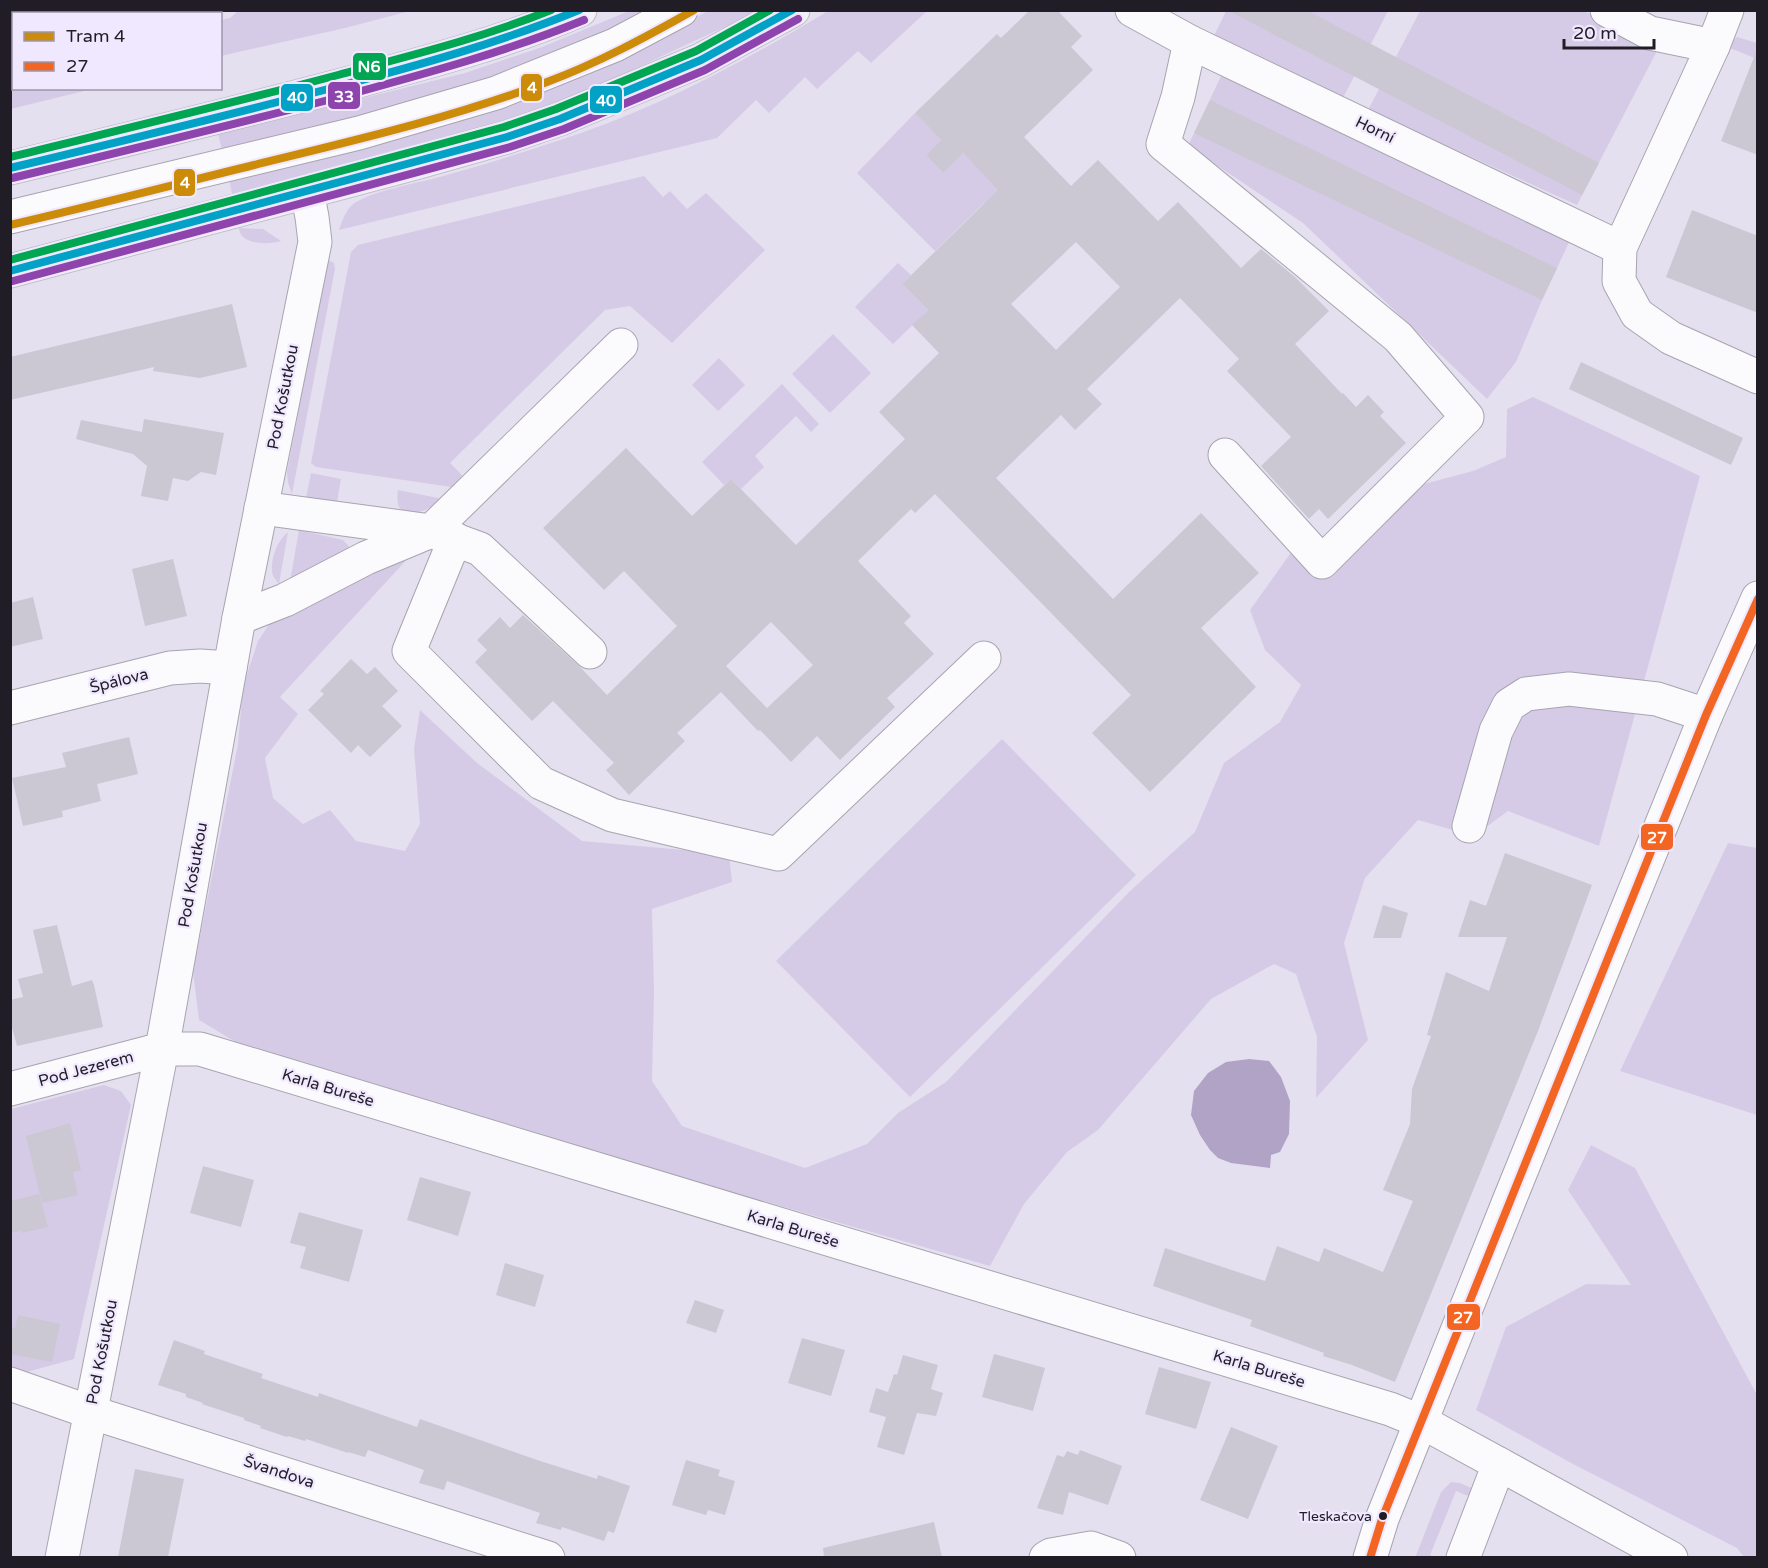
<svg xmlns="http://www.w3.org/2000/svg" width="1768" height="1568" font-family="'Varela Round',sans-serif">
	<style>
		.green { fill: #d6cbe7 }
		.water { fill: #b0a3c6 }
		.building { fill: #cbc7d3; fill-rule: evenodd }
		.lines { fill: none; stroke-linecap: round; stroke-linejoin: round }
		.minor-casing { stroke: #a7a4af; stroke-width: 35 }
		.major-casing { stroke: #c0bec6; stroke-width: 35 }
		.minor { stroke: #fbfafd; stroke-width: 33 }
		.major { stroke: #f3f1f8; stroke-width: 33 }
		.bus-1-casing { stroke: #f0e8fe; stroke-width: 12 }
		.bus-2-casing { stroke: #f0e8fe; stroke-width: 12 }
		.bus-3-casing { stroke: #f0e8fe; stroke-width: 12 }
		.bus-4-casing { stroke: #f0e8fe; stroke-width: 12 }
		.bus-1 { stroke: #f26522; stroke-width: 8 }
		.bus-2 { stroke: #02a2c6; stroke-width: 8 }
		.bus-3 { stroke: #8e44ad; stroke-width: 8 }
		.bus-4 { stroke: #00a651; stroke-width: 8 }
		.tram-1-casing { stroke: #f0e8fe; stroke-width: 12 }
		.tram-1 { stroke: #cc8b08; stroke-width: 8 }
		.bus-dot { fill: #201d26; stroke: #f0e8fe; stroke-width: 2 }
		.labels { text-anchor: middle; dominant-baseline: central; stroke-width: 4.5; stroke-linejoin: round; paint-order: stroke }
		.bus-label { font-size: 14px; fill: #201d26; stroke: #f0e8fe; text-anchor: end }
		.street-label { font-size: 16px; fill: #201d26; stroke: #f0e8fe }
		.line-badge { stroke: #f0e8fe; stroke-width: 2 }
		.badge-label { font-size: 16px; text-anchor: middle; font-weight: bold; fill: #fff }
	</style>
	<rect width="100%" height="100%" fill="#e5e0ef"/>
	<g class="green">
		<polygon points="128,10 130,13 47,14 46,11"/>
		<polygon points="238,11 238,10 410,11 345,28 221,56 221,20 230,18"/>
		<polygon points="629,11 655,11 453,94 223,154 218,134 465,73 542,47"/>
		<polygon points="708,11 759,11 574,97 444,139 232,194 229,178 642,46"/>
		<path d="M828,11H927L871,63L858,51L817,89L805,77L769,113L756,100L717,138L339,230C343,219 346,207 358,201C379,190 412,184 436,178C476,167 515,155 554,142C650,112 742,63 828,11Z"/>
		<polygon points="1226,11 1388,11 1343,98 1213,38"/>
		<polygon points="1420,11 1584,11 1658,49 1577,205 1368,110"/>
		<polygon points="1737,37 1757,43 1757,59 1730,48 1732,41"/>
		<polygon points="13,63 14,88 92,89 11,109 11,64"/>
		<polygon points="1222,74 1572,236 1542,300 1516,362 1487,399 1303,223 1188,146"/>
		<polygon points="915,113 941,140 926,155 942,172 963,153 1003,194 983,204 935,251 857,173"/>
		<polygon points="644,176 663,197 670,191 687,209 706,193 765,250 672,343 630,306 605,310 450,463 462,475 458,488 316,467 311,463 351,252 358,245"/>
		<path d="M239,228L263,229L281,241C268,245 240,245 239,228Z"/>
		<polygon points="327,259 334,263 335,269 292,494 288,483 287,472"/>
		<polygon points="898,263 911,275 902,284 928,310 893,344 855,307"/>
		<polygon points="833,334 871,373 830,413 792,374"/>
		<polygon points="719,358 745,385 718,411 692,385"/>
		<polygon points="782,384 819,424 811,432 796,416 755,456 764,467 741,489 731,479 724,485 702,462"/>
		<polygon points="1533,397 1700,476 1599,846 1508,811 1474,836 1418,820 1365,878 1344,943 1368,1040 1316,1098 1317,1037 1296,974 1274,964 1211,999 1098,1130 1067,1152 1024,1204 990,1266 533,1135 254,1053 199,1020 193,972 238,744 243,686 258,641 270,623 283,614 412,554 280,697 298,714 265,758 273,798 303,824 330,810 356,841 405,851 420,824 414,749 420,710 477,763 582,841 729,854 732,882 652,909 654,993 652,1081 682,1126 805,1168 867,1144 898,1113 946,1082 1129,892 1195,832 1224,763 1280,722 1301,685 1265,650 1250,610 1295,547 1359,536 1424,484 1473,471 1506,457 1507,409"/>
		<polygon points="311,473 341,479 337,502 305,503"/>
		<path d="M398,490L443,499C426,513 392,526 398,490Z"/>
		<polygon points="299,530 343,540 348,545 350,551 289,587"/>
		<path d="M288,532L279,584C276,580 272,576 272,571C271,557 277,541 288,532Z"/>
		<polygon points="1002,739 1136,875 910,1097 776,961"/>
		<polygon points="1728,843 1757,848 1757,1115 1620,1071"/>
		<polygon points="104,1085 121,1091 131,1105 74,1359 27,1372 11,1367 11,1109"/>
		<polygon points="1591,1145 1635,1168 1757,1395 1757,1557 1744,1557 1737,1548 1571,1463 1476,1410 1506,1327 1586,1284 1631,1285 1568,1190"/>
		<path d="M1451,1482L1460,1483L1478,1491C1471,1500 1464,1494 1456,1491L1430,1555L1437,1557L1415,1558L1441,1492Z"/>
	</g>
	<polygon class="water" points="1249,1059 1269,1061 1281,1077 1290,1101 1289,1134 1280,1152 1271,1155 1270,1168 1231,1163 1218,1158 1210,1150 1200,1135 1191,1115 1194,1091 1208,1073 1226,1062"/>
	<g class="building">
		<path d="M1030,10H1057L1082,36L1071,47L1093,70L1024,137L1071,186L1098,160L1158,221L1178,202L1241,268L1261,249L1295,277L1329,311L1295,344L1342,394L1343,393L1356,407L1368,395L1384,412L1380,416L1406,443L1328,519L1319,509L1309,519L1261,466L1291,437L1227,371L1239,359L1180,298L1087,389L1102,404L1075,430L1061,415L996,478L1113,599L1201,513L1259,573L1201,628L1256,687L1150,792L1092,733L1131,695L935,494L915,513L911,509L858,561L911,616L904,623L934,654L887,698L895,707L840,760L817,736L791,762L760,730L758,731L721,692L677,733L685,741L629,795L606,770L614,763L553,701L532,721L475,662L487,650L477,640L500,617L510,628L523,615L580,667L607,695L677,626L624,571L604,590L543,528L626,448L692,516L731,479L796,545L905,439L879,412L939,353L912,325L928,310L902,284L998,190L963,153L943,173L926,155L941,140L915,113L997,34L1001,38ZM1076,242L1120,287L1056,350L1011,304ZM771,622L813,665L767,708L726,666Z"/>
		<polygon points="1227,10 1306,10 1599,163 1582,195"/>
		<polygon points="1756,52 1758,52 1758,155 1721,141"/>
		<polygon points="1210,100 1557,268 1542,300 1194,133"/>
		<polygon points="1692,210 1758,236 1758,313 1666,277"/>
		<polygon points="232,304 247,367 200,378 153,371 154,367 10,400 10,357"/>
		<polygon points="1581,362 1743,438 1731,465 1569,389"/>
		<polygon points="144,419 224,433 216,475 201,472 188,481 173,478 168,501 141,496 147,466 133,454 76,439 81,420 142,432"/>
		<polygon points="173,559 187,616 145,626 132,569"/>
		<polygon points="33,597 43,639 10,647 10,603"/>
		<polygon points="351,659 367,674 375,667 398,691 382,706 402,726 370,757 358,745 351,753 308,710 324,694 320,691"/>
		<polygon points="129,737 138,774 97,784 101,801 62,811 63,817 23,826 12,778 66,767 62,753"/>
		<polygon points="1505,853 1592,885 1538,1031 1395,1382 1352,1365 1323,1356 1324,1353 1250,1326 1252,1320 1153,1286 1165,1248 1265,1281 1277,1246 1319,1262 1324,1248 1383,1272 1413,1201 1383,1190 1410,1124 1412,1089 1431,1036 1427,1035 1446,972 1489,991 1507,937 1458,937 1470,900 1486,906"/>
		<polygon points="1383,905 1408,913 1401,938 1373,938"/>
		<polygon points="57,925 72,986 92,980 94,985 103,1027 17,1046 10,1020 10,1000 23,997 18,979 43,973 33,930"/>
		<polygon points="70,1123 81,1170 73,1172 78,1195 42,1203 26,1136"/>
		<polygon points="203,1166 254,1180 241,1227 190,1213"/>
		<polygon points="420,1177 471,1192 458,1236 407,1220"/>
		<polygon points="39,1194 48,1227 22,1233 22,1231 10,1233 10,1201"/>
		<polygon points="299,1212 363,1230 349,1282 300,1268 306,1247 290,1243"/>
		<polygon points="505,1263 544,1275 535,1307 496,1295"/>
		<polygon points="695,1300 724,1310 716,1333 686,1323"/>
		<polygon points="18,1315 60,1324 52,1362 10,1354 10,1327 15,1328"/>
		<polygon points="802,1338 845,1350 831,1396 788,1383"/>
		<polygon points="174,1340 205,1351 204,1354 263,1374 261,1378 318,1397 319,1393 417,1427 420,1419 537,1460 597,1479 598,1475 630,1486 614,1533 608,1531 604,1541 562,1527 561,1530 536,1523 540,1513 447,1481 444,1490 419,1483 424,1470 368,1450 365,1457 348,1452 348,1453 306,1439 305,1441 288,1436 287,1437 260,1428 261,1426 244,1420 244,1418 202,1404 203,1403 186,1397 186,1394 158,1385"/>
		<polygon points="994,1354 1045,1368 1033,1411 982,1397"/>
		<polygon points="903,1355 938,1365 931,1389 943,1393 936,1416 917,1413 904,1455 877,1447 886,1417 869,1412 876,1388 888,1392 894,1374 897,1375"/>
		<polygon points="1159,1367 1211,1382 1196,1429 1145,1414"/>
		<polygon points="1231,1427 1278,1446 1248,1519 1200,1500"/>
		<polygon points="1080,1450 1122,1466 1108,1505 1069,1492 1063,1515 1037,1508 1057,1455 1064,1457 1067,1451 1078,1455"/>
		<polygon points="686,1460 720,1470 718,1476 735,1481 725,1515 708,1510 706,1515 672,1505"/>
		<polygon points="135,1469 184,1479 168,1557 118,1557"/>
		<polygon points="934,1522 942,1557 824,1557 823,1548"/>
	</g>
	<g class="lines">
		<g class="minor-casing">
			<g id="minor">
				<polyline points="1132,10 1190,42 1620,248"/>
				<polyline points="1607,10 1650,33 1713,46"/>
				<polyline points="1727,10 1713,46 1620,248 1619,281 1637,314 1671,338 1758,377"/>
				<polyline points="10,31 14,30"/>
				<polyline points="1190,42 1178,97 1163,144 1398,337 1467,417 1322,562 1225,455"/>
				<polyline points="10,217 359,133 496,93 615,45 681,10"/>
				<polyline points="261,508 431,531 480,549 590,652"/>
				<polyline points="455,539 409,651 541,783 612,815 778,854 984,658"/>
				<polyline points="239,618 285,600 366,558 431,531 621,345"/>
				<polyline points="10,708 170,668 200,666 230,668"/>
				<polyline points="1469,826 1496,731 1509,705 1526,694 1569,689 1657,699 1706,715"/>
				<polyline points="10,1089 162,1049 200,1049 1390,1409 1422,1422 1671,1558"/>
				<polyline points="10,1384 90,1412 548,1558"/>
				<polyline points="62,1558 162,1049 239,618 315,242 312,217 307,192"/>
				<polyline points="1046,1558 1051,1555 1091,1548 1119,1558"/>
				<polyline points="1370,1558 1382,1519 1509,1201 1706,715 1758,598"/>
				<polyline points="1463,1558 1499,1464"/>
			</g>
		</g>
		<g class="major-casing">
			<g id="major">
				<path d="M10,168C124,140 238,113 350,83C428,62 506,42 580,10"/>
				<polyline points="10,271 415,163 507,137 560,119 701,60 793,10"/>
			</g>
		</g>
		<use href="#minor" class="minor"/>
		<use href="#major" class="major"/>
		<g class="bus-1-casing">
			<polyline id="bus-1" points="1370,1558 1382,1519 1706,715 1758,599"/>
		</g>
		<g class="bus-2-casing">
			<g id="bus-2">
				<path d="M10,168C118,142 225,116 332,88C416,66 499,43 579,10"/>
				<polyline points="10,271 507,137 560,119 701,60 792,10"/>
			</g>
		</g>
		<g class="bus-3-casing">
			<g id="bus-3">
				<path d="M12,178C120,152 228,126 336,98C420,75 503,53 584,20"/>
				<polyline points="13,281 510,147 564,129 705,70 798,19"/>
			</g>
		</g>
		<g class="bus-4-casing">
			<g id="bus-4">
				<path d="M10,157C120,130 229,104 338,75C409,56 482,38 551,10"/>
				<polyline points="10,260 504,127 556,109 696,51 770,10"/>
			</g>
		</g>
		<use href="#bus-1" class="bus-1"/>
		<use href="#bus-2" class="bus-2"/>
		<use href="#bus-3" class="bus-3"/>
		<use href="#bus-4" class="bus-4"/>
		<g class="tram-1-casing">
			<path id="tram-1" d="M10,225C92,206 173,185 254,165C352,141 452,118 547,82C598,63 646,37 694,10"/>
		</g>
		<use href="#tram-1" class="tram-1"/>
	</g>
	<circle class="bus-dot" cx="1383" cy="1516" r="5"/>
	<g class="labels">
		<g class="bus-label">
			<text x="1372" y="1516">Tleskačova</text>
		</g>
		<g class="street-label">
			<text transform="translate(1375 130) rotate(26)">Horní</text>
			<text transform="translate(283 397) rotate(-79)">Pod Košutkou</text>
			<text transform="translate(119 681) rotate(-14)">Špálova</text>
			<text transform="translate(193 875) rotate(-80)">Pod Košutkou</text>
			<text transform="translate(86 1069) rotate(-15)">Pod Jezerem</text>
			<text transform="translate(328 1088) rotate(17)">Karla Bureše</text>
			<text transform="translate(793 1229) rotate(17)">Karla Bureše</text>
			<text transform="translate(102 1352) rotate(-79)">Pod Košutkou</text>
			<text transform="translate(1259 1369) rotate(17)">Karla Bureše</text>
			<text transform="translate(279 1472) rotate(18)">Švandova</text>
		</g>
	</g>
	<g class="line-badge">
		<rect x="352" y="52" width="35" height="29" rx="6" fill="#00a651"/>
		<rect x="520" y="73" width="23" height="29" rx="6" fill="#cc8b08"/>
		<rect x="327" y="81" width="34" height="29" rx="6" fill="#8e44ad"/>
		<rect x="280" y="83" width="34" height="29" rx="6" fill="#02a2c6"/>
		<rect x="589" y="85" width="34" height="29" rx="6" fill="#02a2c6"/>
		<rect x="173" y="168" width="23" height="29" rx="6" fill="#cc8b08"/>
		<rect x="1640" y="823" width="34" height="28" rx="6" fill="#f26522"/>
		<rect x="1446" y="1303" width="35" height="28" rx="6" fill="#f26522"/>
	</g>
	<g class="badge-label">
		<text x="369" y="72">N6</text>
		<text x="532" y="93">4</text>
		<text x="344" y="102">33</text>
		<text x="297" y="103">40</text>
		<text x="606" y="106">40</text>
		<text x="185" y="188">4</text>
		<text x="1657" y="843">27</text>
		<text x="1463" y="1323">27</text>
	</g>
	<rect width="1768" height="1568" fill="none" stroke="#201d26" stroke-width="24"/>
	<rect x="12" y="12" width="210" height="78" fill="#f0e8fe" stroke="#9d97a8" stroke-width="1.5"/>
	<rect x="24" y="32" width="30" height="9" fill="#cc8b08" stroke="#9d97a8" stroke-width="1.5"/>
	<text x="66" y="42" font-size="18" fill="#201d26">Tram 4</text>
	<rect x="24" y="62" width="30" height="9" fill="#f26522" stroke="#9d97a8" stroke-width="1.5"/>
	<text x="66" y="72" font-size="18" fill="#201d26">27</text>
	<path d="M1564 39v9h90v-9" fill="none" stroke="#201d26" stroke-width="3"/>
	<text x="1573" y="39" font-size="18" fill="#201d26" stroke="#f0e8fe" stroke-width="4.5" paint-order="stroke">20 m</text>
</svg>
